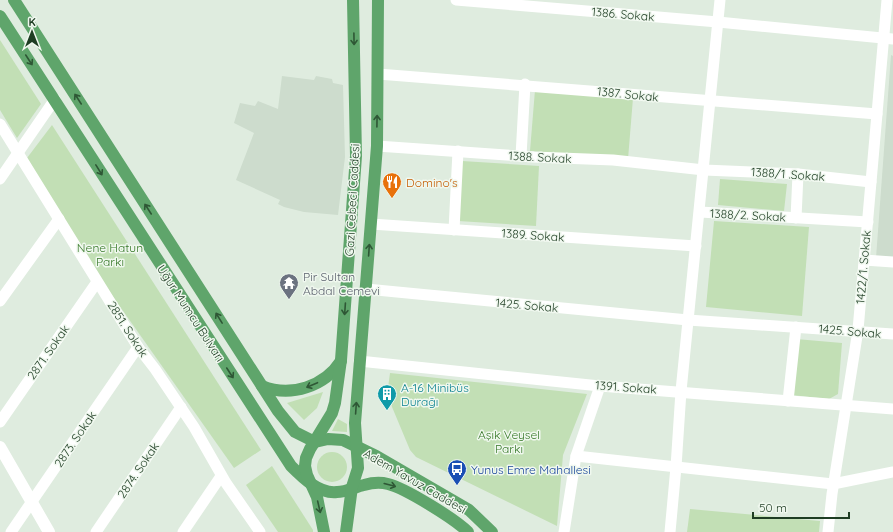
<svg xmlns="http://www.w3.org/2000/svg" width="893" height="532" font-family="Quicksand,sans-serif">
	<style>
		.built { fill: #cddccd }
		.green { fill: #c2dfb5 }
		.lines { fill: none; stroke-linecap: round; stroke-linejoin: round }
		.minor { stroke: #fff; stroke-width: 11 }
		.tertiary { stroke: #fff; stroke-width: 12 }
		.primary { stroke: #5fa56b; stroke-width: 12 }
		.oneway { stroke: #2e5735 }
		.labels { text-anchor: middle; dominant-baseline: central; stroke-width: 3; stroke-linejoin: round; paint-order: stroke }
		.street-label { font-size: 12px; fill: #1e3d23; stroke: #f0f8ef }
		.food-label { font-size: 12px; fill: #c56008; stroke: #f0f8ef; text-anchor: start }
		.park-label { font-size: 12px; fill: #347725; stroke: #f0f8ef }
		.worship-label { font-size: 12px; fill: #5b616d; stroke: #f0f8ef; text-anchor: start }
		.culture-label { font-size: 12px; fill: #0d838f; stroke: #f0f8ef; text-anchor: start }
		.transit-label { font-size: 12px; fill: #164399; stroke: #f0f8ef; text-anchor: start }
	</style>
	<rect width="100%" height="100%" fill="#dfecdf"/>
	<g class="built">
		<polygon points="891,55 893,56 893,259 876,258"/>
		<polygon points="282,76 314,80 316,76 332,79 333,83 343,85 345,157 338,215 304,212 284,207 278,204 280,200 236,180 254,133 234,123 240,103 255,106 258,101 278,109"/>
	</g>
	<g class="green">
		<polygon points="0,40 41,104 17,138 0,110"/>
		<polygon points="535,90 633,98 628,159 530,151"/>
		<polygon points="52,125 261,450 234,468 92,267 27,158"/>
		<polygon points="462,161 539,166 536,226 458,221"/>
		<polygon points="720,179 787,184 784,211 718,205"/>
		<polygon points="714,221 809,227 802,316 706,307"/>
		<polygon points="796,339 842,343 838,394 829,399 791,395"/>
		<polygon points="390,373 587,394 563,455 557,526 416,457 410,450 387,395"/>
		<polygon points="323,392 317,408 304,420 287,403"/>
		<polygon points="338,419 347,424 347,432 332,431"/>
		<circle cx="332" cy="467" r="15"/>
		<polygon points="272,466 313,530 313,532 278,532 246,485"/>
		<polygon points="690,509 820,521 819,532 687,532"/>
	</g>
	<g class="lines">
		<g class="minor">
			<polyline points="456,0 718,22 893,39"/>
			<path d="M378,74C544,86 711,102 877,114"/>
			<polyline points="0,124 138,347 155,369 194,427 226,483 260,532"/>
			<polyline points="377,146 534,157 613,160 704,170 798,174 871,182"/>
			<polyline points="521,156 525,84"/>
			<polyline points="0,179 55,99"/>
			<polyline points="700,212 868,222"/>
			<polyline points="796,218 798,174"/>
			<polyline points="371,224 696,246"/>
			<polyline points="454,230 458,151"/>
			<polyline points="864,260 893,262"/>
			<polyline points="366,289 688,320 893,334"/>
			<polyline points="0,301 59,219"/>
			<polyline points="359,361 600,386 893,409"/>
			<polyline points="788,401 796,327"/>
			<polyline points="0,422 97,282"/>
			<polyline points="576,456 833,484 893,472"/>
			<polyline points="11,532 138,347"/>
			<polyline points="96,532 181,407"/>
			<polyline points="183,532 221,476"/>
			<polyline points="564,532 576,456 600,386"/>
			<polyline points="670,532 676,467 681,391 720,0"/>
			<polyline points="828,532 832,494 858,330 887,0"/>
		</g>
		<polyline class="tertiary" points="0,447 49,532"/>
		<g class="primary">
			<polyline points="14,0 278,411 295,432 315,442"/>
			<path d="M0,16L291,466C303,478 319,494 337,492C346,492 355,487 364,485C371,483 380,482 388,484C405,488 455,519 468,532"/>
			<path d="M262,386C291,398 325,386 341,361"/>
			<polyline points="315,442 328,439 343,440 376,456 469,510 492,532"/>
			<polyline points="324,532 317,497 307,475 305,466 306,458 310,449 332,413 335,403 341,360 356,156 353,0"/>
			<polyline points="346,532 352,487 358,468 355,423 377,146 378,0"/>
		</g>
	</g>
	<defs><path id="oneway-shaft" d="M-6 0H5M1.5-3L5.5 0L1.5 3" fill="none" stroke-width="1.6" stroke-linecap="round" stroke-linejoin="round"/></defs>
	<g class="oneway">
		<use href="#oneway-shaft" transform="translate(354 39) rotate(89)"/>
		<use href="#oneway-shaft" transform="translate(29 60) rotate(57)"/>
		<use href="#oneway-shaft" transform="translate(78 99) rotate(-123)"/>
		<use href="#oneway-shaft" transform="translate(377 121) rotate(-89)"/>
		<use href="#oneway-shaft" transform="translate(99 170) rotate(58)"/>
		<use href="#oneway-shaft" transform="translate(148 209) rotate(-123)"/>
		<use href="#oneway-shaft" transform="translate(369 250) rotate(-86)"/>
		<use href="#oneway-shaft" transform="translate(345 309) rotate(94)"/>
		<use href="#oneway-shaft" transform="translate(219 318) rotate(-122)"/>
		<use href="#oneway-shaft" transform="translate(230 373) rotate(57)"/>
		<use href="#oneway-shaft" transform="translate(312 385) rotate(157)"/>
		<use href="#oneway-shaft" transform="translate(356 408) rotate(-86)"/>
		<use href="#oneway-shaft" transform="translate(390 485) rotate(15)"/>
		<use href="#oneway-shaft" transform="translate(319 507) rotate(77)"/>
	</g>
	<defs>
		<g id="restaurant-pin" transform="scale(1)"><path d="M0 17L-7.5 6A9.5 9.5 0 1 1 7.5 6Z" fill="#e8710a" stroke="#f0f8ef"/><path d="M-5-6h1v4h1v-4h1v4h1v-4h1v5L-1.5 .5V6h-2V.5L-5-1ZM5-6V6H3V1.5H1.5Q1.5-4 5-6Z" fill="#fff"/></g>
		<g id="temple-pin" transform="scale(1)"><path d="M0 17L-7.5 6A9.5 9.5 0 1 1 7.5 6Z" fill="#6b7280" stroke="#f0f8ef"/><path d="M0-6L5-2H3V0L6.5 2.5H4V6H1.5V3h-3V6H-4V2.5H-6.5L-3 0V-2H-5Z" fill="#fff"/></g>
		<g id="building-pin" transform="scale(1)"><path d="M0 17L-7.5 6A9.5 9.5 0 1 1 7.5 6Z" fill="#0f9aa8" stroke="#f0f8ef"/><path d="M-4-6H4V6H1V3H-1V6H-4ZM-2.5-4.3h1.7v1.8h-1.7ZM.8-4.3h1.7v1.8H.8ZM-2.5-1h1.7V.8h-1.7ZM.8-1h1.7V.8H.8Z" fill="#fff"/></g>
		<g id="bus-pin" transform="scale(1)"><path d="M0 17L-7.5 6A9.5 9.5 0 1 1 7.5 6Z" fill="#1a4fb4" stroke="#f0f8ef"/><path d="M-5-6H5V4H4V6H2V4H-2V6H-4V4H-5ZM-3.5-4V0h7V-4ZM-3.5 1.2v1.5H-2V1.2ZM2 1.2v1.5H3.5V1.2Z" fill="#fff"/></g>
	</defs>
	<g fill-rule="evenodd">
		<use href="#restaurant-pin" x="392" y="182"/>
		<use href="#temple-pin" x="289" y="283"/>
		<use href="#building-pin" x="387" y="394"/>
		<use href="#bus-pin" x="457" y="469"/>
	</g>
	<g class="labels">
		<g class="street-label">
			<text transform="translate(623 14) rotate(5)">1386. Sokak</text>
			<text transform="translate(628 94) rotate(6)">1387. Sokak</text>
			<text transform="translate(540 157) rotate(3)">1388. Sokak</text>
			<text transform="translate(788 174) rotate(4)">1388/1 .Sokak</text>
			<text transform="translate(352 200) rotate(-87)">Gazi Cebeci Caddesi</text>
			<text transform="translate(748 215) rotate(3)">1388/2. Sokak</text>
			<text transform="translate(533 235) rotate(4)">1389. Sokak</text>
			<text transform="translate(863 267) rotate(-85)">1422/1. Sokak</text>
			<text transform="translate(527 305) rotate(5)">1425. Sokak</text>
			<text transform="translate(191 313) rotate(57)">Uğur Mumcu Bulvarı</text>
			<text transform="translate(128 329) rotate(57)">2851. Sokak</text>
			<text transform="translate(850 331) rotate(5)">1425. Sokak</text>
			<text transform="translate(48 352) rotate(-55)">2871. Sokak</text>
			<text transform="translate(626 387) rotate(4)">1391. Sokak</text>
			<text transform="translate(75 439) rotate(-56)">2873. Sokak</text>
			<text transform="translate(138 470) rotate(-56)">2874. Sokak</text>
			<text transform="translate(415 481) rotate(30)">Adem Yavuz Caddesi</text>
		</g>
		<g class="food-label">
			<text x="406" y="182">Domino's</text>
		</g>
		<g class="park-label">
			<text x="110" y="247">Nene Hatun<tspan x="110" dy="14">Parkı</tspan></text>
			<text x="509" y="434">Aşık Veysel<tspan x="509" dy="14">Parkı</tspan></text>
		</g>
		<g class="worship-label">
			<text x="303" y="276">Pir Sultan<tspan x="303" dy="14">Abdal Cemevi</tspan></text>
		</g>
		<g class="culture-label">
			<text x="401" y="387">A-16 Minibüs<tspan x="401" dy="14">Durağı</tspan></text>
		</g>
		<g class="transit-label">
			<text x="471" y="469">Yunus Emre Mahallesi</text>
		</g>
	</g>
	<g transform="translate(32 32)" stroke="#f0f8ef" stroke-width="3" paint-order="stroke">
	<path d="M0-3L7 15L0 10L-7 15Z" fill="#1e3d23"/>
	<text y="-6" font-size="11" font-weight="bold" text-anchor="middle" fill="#1e3d23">K</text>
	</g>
	<path d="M753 512v6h96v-6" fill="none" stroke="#1e3d23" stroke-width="2"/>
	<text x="759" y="512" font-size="12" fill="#1e3d23" stroke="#f0f8ef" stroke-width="3" paint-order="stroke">50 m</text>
</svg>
